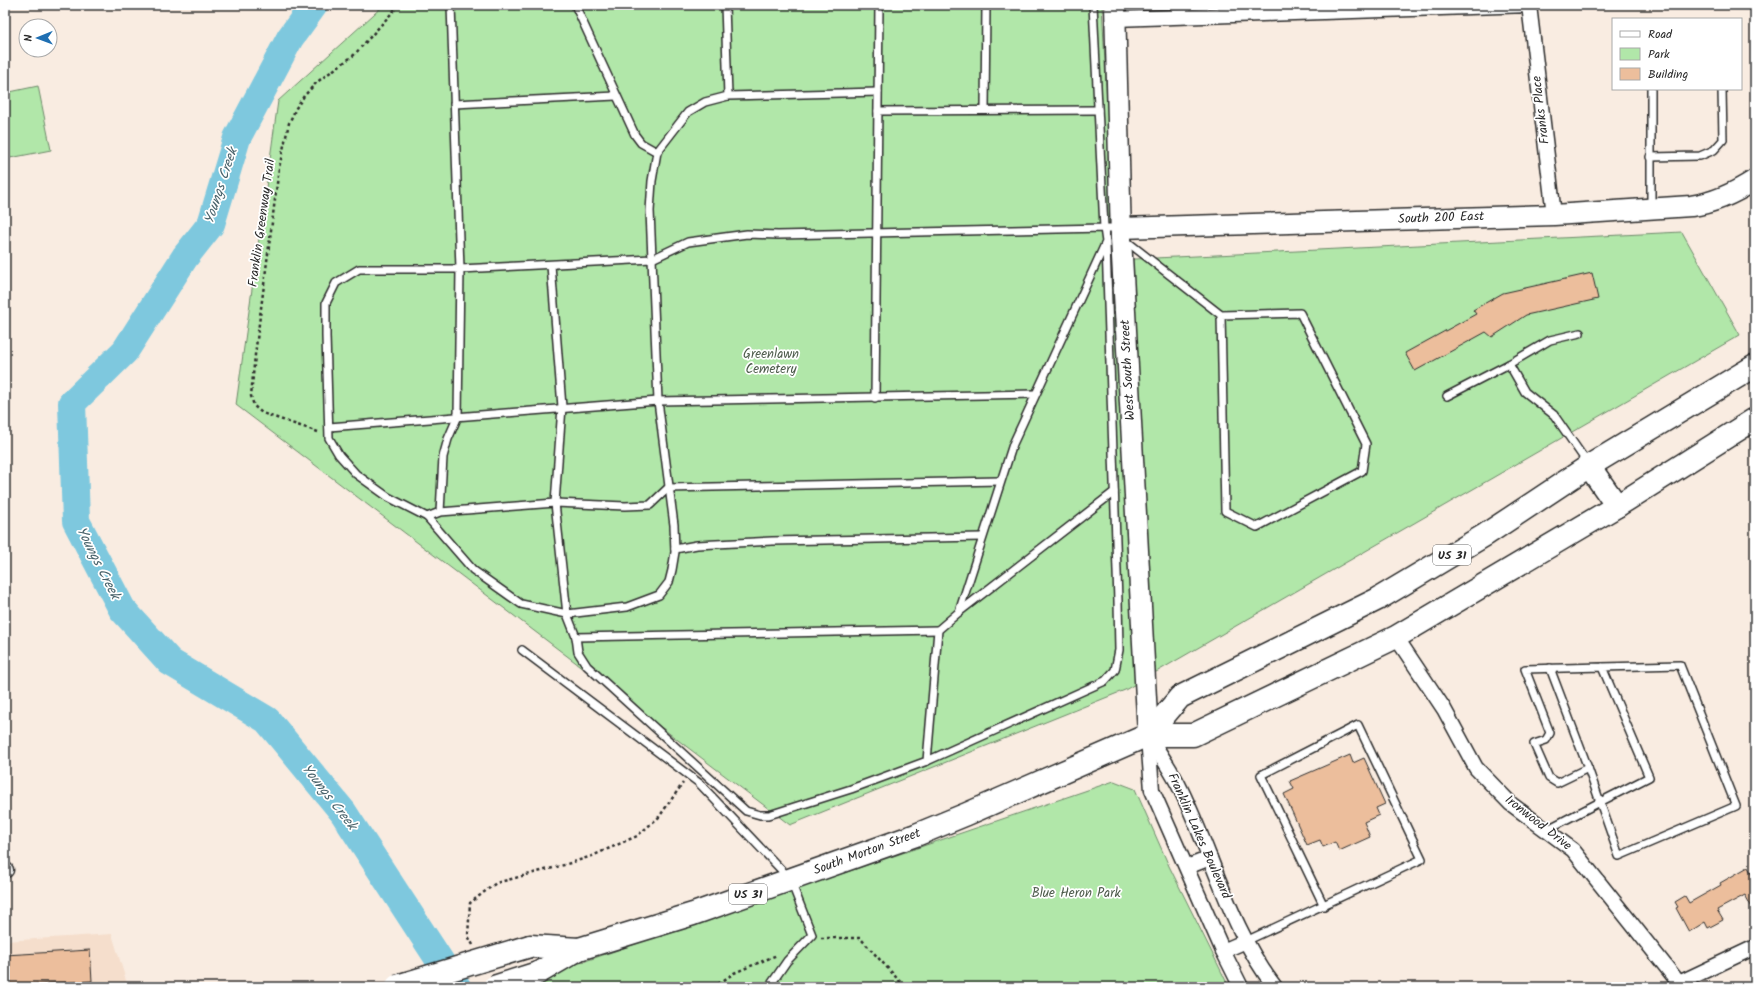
<svg xmlns="http://www.w3.org/2000/svg" width="1760" height="992" font-family="Kalam,sans-serif">
	<style>
		.built { fill: #f5decc }
		.green { fill: #b1e7a9; stroke: #6e896a }
		.lines { fill: none; stroke-linecap: round; stroke-linejoin: round }
		.river { stroke: #7ec8de; stroke-width: 28 }
		.building { fill: #ecbe9c; stroke: #2b2b2b }
		.lane-casing { stroke: #2b2b2b; stroke-width: 10 }
		.street-casing { stroke: #2b2b2b; stroke-width: 17 }
		.secondary-casing { stroke: #2b2b2b; stroke-width: 23 }
		.primary-casing { stroke: #2b2b2b; stroke-width: 25 }
		.path { stroke: #2b2b2b; stroke-width: 2.5; stroke-dasharray: 3 3; stroke-linecap: butt }
		.lane { stroke: #fff; stroke-width: 7 }
		.street { stroke: #fff; stroke-width: 14 }
		.secondary { stroke: #fff; stroke-width: 20 }
		.primary { stroke: #fff; stroke-width: 22 }
		.primary-bridge-casing { stroke: #2b2b2b; stroke-width: 25; stroke-linecap: butt }
		.primary-bridge { stroke: #fff; stroke-width: 22 }
		.labels { text-anchor: middle; dominant-baseline: central; stroke-width: 3.5; stroke-linejoin: round; paint-order: stroke }
		.shield { fill: #fff; stroke: #6b6b6b; stroke-width: 1 }
		.shield-label { font-size: 12px; font-weight: bold; fill: #2b2b2b }
		.street-label { font-size: 13px; fill: #2b2b2b; stroke: #fff }
		.park-label { font-size: 13px; fill: #4c5a4a; stroke: #fff }
		.water-label { font-size: 14px; font-style: italic; fill: #48626a; stroke: #fff }
	</style>
	<rect width="100%" height="100%" fill="#f9ece1"/>
	<filter id="ink" filterUnits="userSpaceOnUse"><feTurbulence type="fractalNoise" baseFrequency=".025" numOctaves="2"/><feDisplacementMap in="SourceGraphic" scale="8" xChannelSelector="R" yChannelSelector="G"/><feConvolveMatrix kernelMatrix="1 2 1 2 8 2 1 2 1" color-interpolation-filters="sRGB"/></filter>
	<g filter="url(#ink)">
		<polygon class="built" points="112,934 128,987 5,987 5,941"/>
		<g class="green">
			<polygon points="384,5 1102,5 1115,260 1682,232 1740,335 1125,690 790,825 236,405 278,101"/>
			<polygon points="38,86 51,150 10,158 5,132 5,93"/>
			<polygon points="1114,781 1135,789 1169,866 1229,987 509,987"/>
		</g>
		<g class="lines">
			<polyline class="river" points="314,5 290,38 237,138 211,224 185,257 125,351 72,403 76,521 122,609 170,662 267,720 343,812 457,987"/>
		</g>
		<g class="building">
			<polygon points="1592,273 1598,299 1526,315 1492,337 1486,332 1415,371 1405,353 1476,314 1473,310 1503,293"/>
			<polygon points="1350,755 1353,763 1364,758 1385,804 1376,808 1379,815 1364,822 1370,837 1339,851 1335,842 1323,847 1320,840 1307,845 1284,794 1294,789 1290,781"/>
			<polygon points="1748,867 1755,880 1755,913 1745,895 1717,910 1723,920 1708,928 1705,922 1689,932 1676,908 1678,907 1675,902 1685,896 1689,903 1721,885 1720,883"/>
			<polygon points="90,950 92,981 5,986 5,955"/>
		</g>
		<g class="lines">
			<g class="lane-casing">
				<g id="lane">
					<polyline points="575,5 635,135 641,143 657,152"/>
					<polyline points="1093,5 1104,228 1106,242 1013,444 959,612 938,630 927,761 851,789 769,815 760,815 746,811 587,666 578,652 576,637 567,614 521,604 473,570 427,517 388,497 356,474 339,455 329,438 326,336 326,303 336,283 359,269 460,269 652,259 688,242 747,234 778,235 1104,228 1119,228"/>
					<polyline points="1651,89 1651,208"/>
					<polyline points="728,96 878,92"/>
					<polyline points="454,104 616,96"/>
					<polyline points="985,110 986,5"/>
					<polyline points="878,111 1098,110"/>
					<polyline points="1650,157 1700,156 1714,150 1723,140 1722,89"/>
					<polyline points="1125,240 1221,315 1225,511 1257,527 1362,471 1366,444 1300,313 1221,315"/>
					<polyline points="551,265 562,407 555,503 567,614 627,607 659,595 669,582 672,570 675,552 674,525 658,401 650,211 652,181 657,152 688,112 705,102 728,96 725,5"/>
					<polyline points="1509,364 1550,340 1580,333"/>
					<polyline points="1447,396 1509,364 1525,392 1554,415 1588,464"/>
					<polyline points="875,398 879,5"/>
					<polyline points="329,427 658,401 1035,394"/>
					<polyline points="440,512 443,457 448,439 458,416 460,269 451,5"/>
					<polyline points="427,517 440,512 555,503 625,506 650,505 668,488 1000,481"/>
					<polyline points="675,549 697,545 772,541 982,537"/>
					<polyline points="959,612 1114,492"/>
					<polyline points="576,637 938,630"/>
					<polyline points="522,650 699,783 790,879 812,935 787,961 769,987"/>
					<polyline points="1550,668 1588,768"/>
					<polyline points="927,761 1105,681 1115,670 1119,650 1118,601 1106,244"/>
					<polyline points="1546,830 1600,802 1619,856 1736,806 1680,665 1525,669 1550,733 1546,740 1534,744 1549,778 1557,783 1588,768 1600,802 1649,777 1602,667"/>
					<polyline points="1246,941 1422,859 1358,725 1261,775 1324,906"/>
				</g>
			</g>
			<g class="street-casing">
				<g id="street">
					<polyline points="1115,19 1529,5 1554,215"/>
					<polyline points="1396,637 1444,709 1476,768 1511,804 1573,850 1679,983"/>
					<path d="M1148,735C1158,751 1169,767 1178,784C1212,851 1229,928 1275,987"/>
					<polyline points="1148,737 1152,790 1223,951 1241,987"/>
					<polyline points="1187,867 1210,858"/>
					<polyline points="5,870 6,870"/>
					<polyline points="1223,951 1246,941"/>
					<polyline points="1677,987 1679,983 1755,947"/>
				</g>
			</g>
			<g class="secondary-casing">
				<g id="secondary">
					<polyline points="1115,5 1121,238 1148,735"/>
					<path d="M1121,228L1554,215L1691,206C1714,203 1735,193 1755,180"/>
				</g>
			</g>
			<g class="primary-casing">
				<g id="primary">
					<polyline points="1589,466 1617,506"/>
					<polyline points="1148,735 1180,697 1378,599 1485,535 1589,466 1755,366"/>
					<polyline points="530,946 579,949"/>
					<polyline points="538,973 579,949 693,914 916,835 967,814 1148,735 1193,735 1396,637 1617,506 1755,419"/>
				</g>
			</g>
			<g class="path">
				<polyline points="318,432 262,413 254,406 251,396 255,355 279,168 289,123 296,108 304,96 317,82 354,55 399,5"/>
				<polyline points="821,938 860,938 905,987"/>
				<polyline points="473,945 468,936 470,903 496,883 564,865 592,856 637,836 659,817 683,783"/>
				<polyline points="714,987 734,973 777,955"/>
			</g>
			<use href="#lane" class="lane"/>
			<use href="#street" class="street"/>
			<use href="#secondary" class="secondary"/>
			<use href="#primary" class="primary"/>
			<g class="primary-bridge-casing">
				<g id="primary-bridge">
					<polyline points="397,986 530,946"/>
					<polyline points="494,987 538,973"/>
				</g>
			</g>
			<use href="#primary-bridge" class="primary-bridge"/>
		</g>
	</g>
	<g class="labels">
		<g class="shield">
			<rect x="1433" y="545" width="38" height="20" rx="3"/>
			<rect x="729" y="884" width="38" height="20" rx="3"/>
		</g>
		<g class="shield-label">
			<text x="1452" y="555">US 31</text>
			<text x="748" y="894">US 31</text>
		</g>
		<g class="street-label">
			<text transform="translate(1541 110) rotate(-97)">Franks Place</text>
			<text transform="translate(1441 218) rotate(-2)">South 200 East</text>
			<text transform="translate(262 223) rotate(-82)">Franklin Greenway Trail</text>
			<text transform="translate(1128 370) rotate(-93)">West South Street</text>
			<text transform="translate(1538 823) rotate(38)">Ironwood Drive</text>
			<text transform="translate(1199 836) rotate(66)">Franklin Lakes Boulevard</text>
			<text transform="translate(867 852) rotate(-20)">South Morton Street</text>
		</g>
		<g class="park-label">
			<text x="771" y="354">Greenlawn<tspan x="771" dy="15">Cemetery</tspan></text>
			<text x="1076" y="893">Blue Heron Park</text>
		</g>
		<g class="water-label">
			<text transform="translate(221 186) rotate(-72)">Youngs Creek</text>
			<text transform="translate(98 563) rotate(63)">Youngs Creek</text>
			<text transform="translate(329 797) rotate(52)">Youngs Creek</text>
		</g>
	</g>
	<rect width="1760" height="992" fill="none" stroke="#fff" stroke-width="20"/>
	<rect x="10" y="10" width="1740" height="972" fill="none" stroke="#2b2b2b" stroke-width="1.5" filter="url(#ink)"/>
	<rect x="1612" y="18" width="130" height="72" fill="#ffffff" stroke="#aaaaaa"/>
	<rect x="1620" y="31" width="20" height="6" fill="#ffffff" stroke="#aaaaaa"/>
	<text x="1648" y="38" font-size="12" fill="#2b2b2b">Road</text>
	<rect x="1620" y="48" width="20" height="12" fill="#b1e7a9" stroke="#aaaaaa"/>
	<text x="1648" y="58" font-size="12" fill="#2b2b2b">Park</text>
	<rect x="1620" y="68" width="20" height="12" fill="#ecbe9c" stroke="#aaaaaa"/>
	<text x="1648" y="78" font-size="12" fill="#2b2b2b">Building</text>
	<g transform="translate(38 38) rotate(269)"><circle r="19" fill="#ffffff" stroke="#aaaaaa"/>
	<path d="M0-3L7 15L0 10L-7 15Z" fill="#1f6fb2"/>
	<text y="-6" font-size="11" font-weight="bold" text-anchor="middle" fill="#2b2b2b">N</text>
	</g>
</svg>
